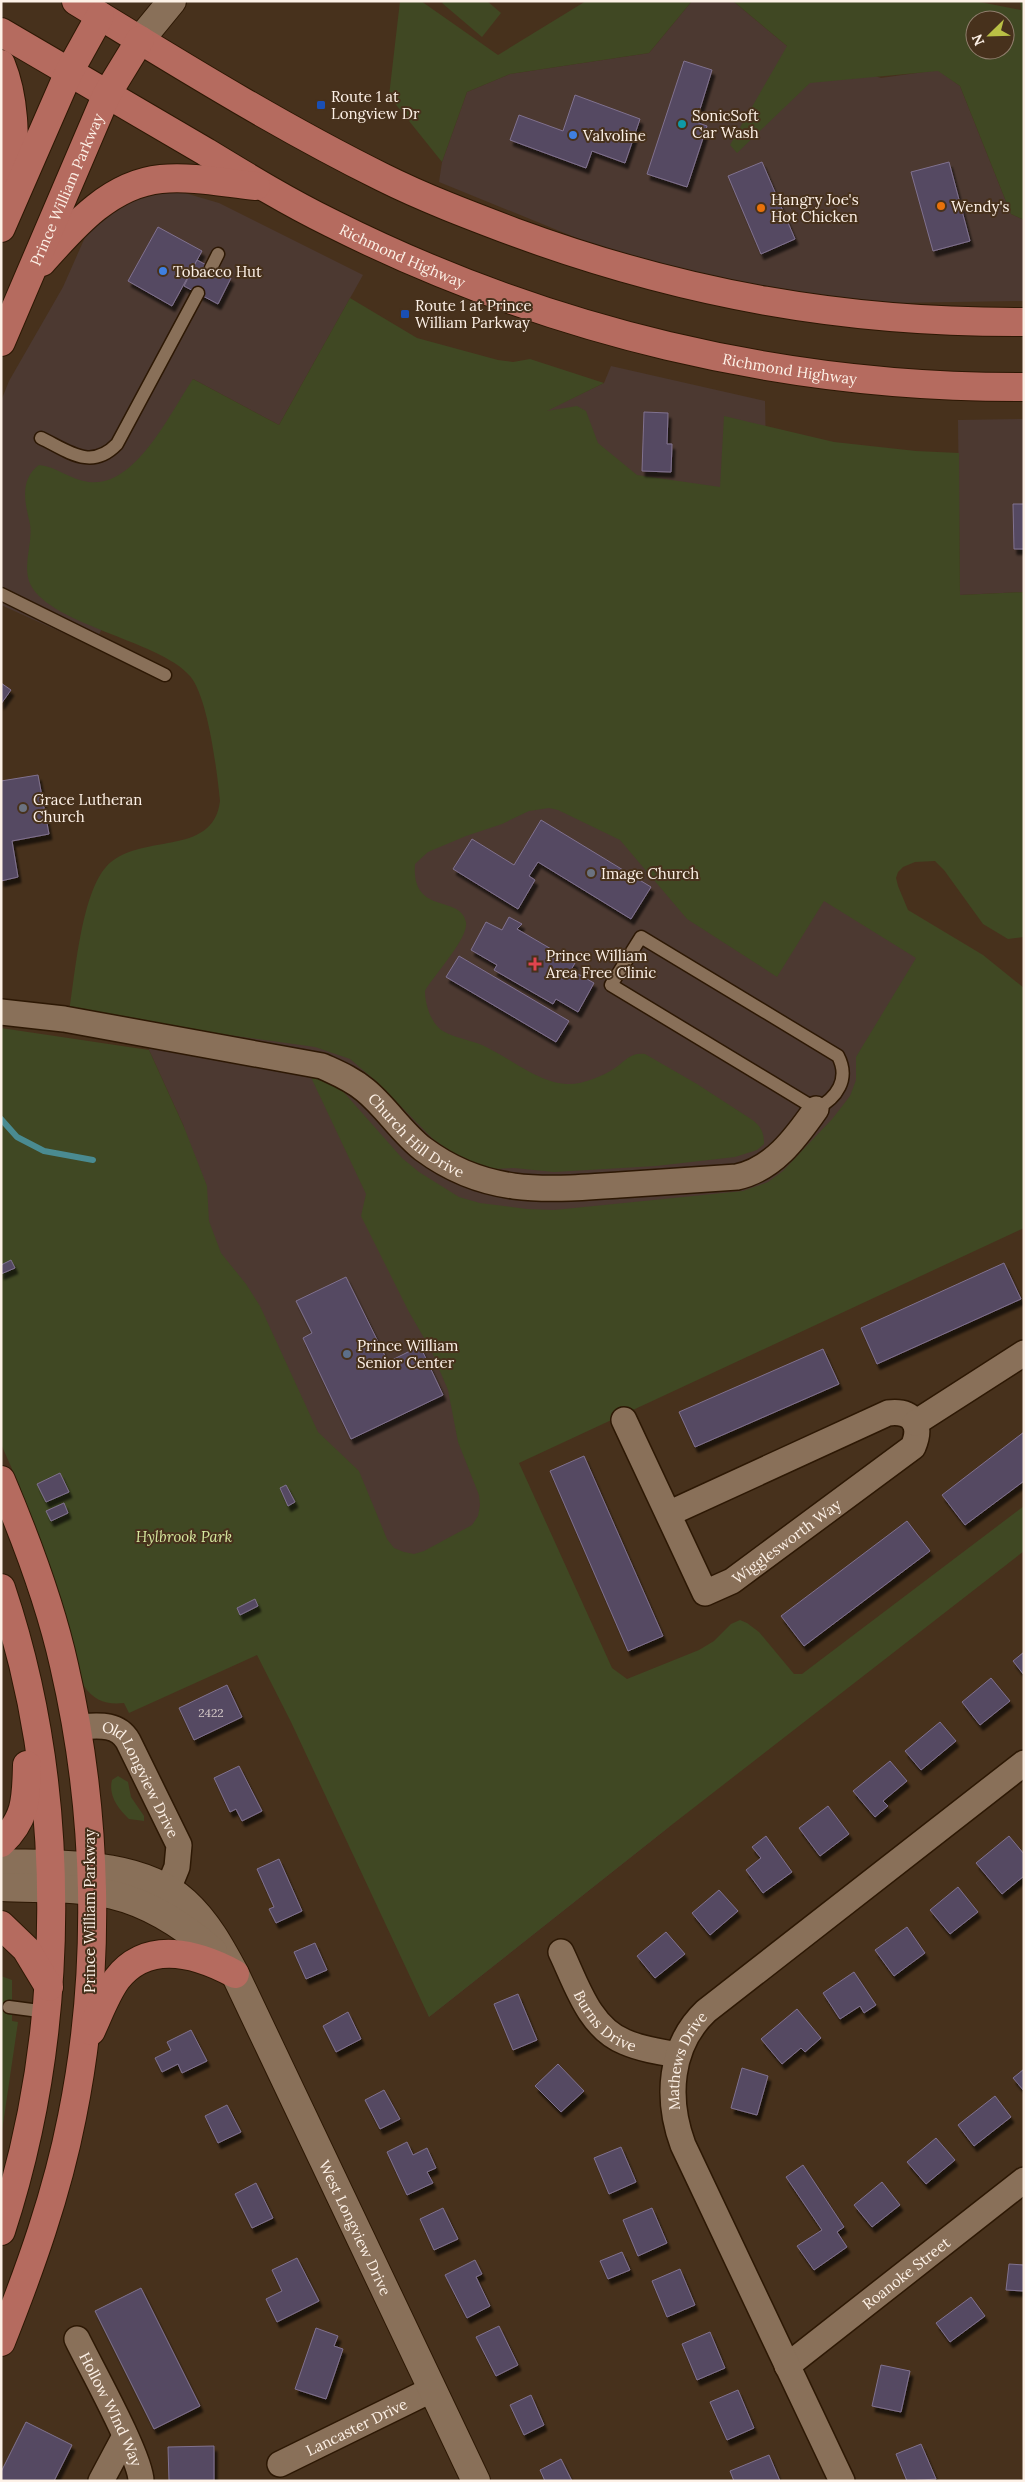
<svg xmlns="http://www.w3.org/2000/svg" width="1025" height="2482" font-family="Lora,serif">
	<style>
		.commercial { fill: #4c3931 }
		.green { fill: #404823; fill-rule: evenodd }
		.lines { fill: none; stroke-linecap: round; stroke-linejoin: round }
		.stream { stroke: #4a8b91; stroke-width: 6 }
		.building { fill: #554862; stroke: #80728f; filter: url(#shadow) }
		.lane-casing { stroke: #2d1804; stroke-width: 15 }
		.street-casing { stroke: #2d1804; stroke-width: 28 }
		.secondary-casing { stroke: #2d1804; stroke-width: 30 }
		.primary-casing { stroke: #2d1804; stroke-width: 30 }
		.lane { stroke: #897059; stroke-width: 12 }
		.street { stroke: #897059; stroke-width: 25 }
		.secondary { stroke: #897059; stroke-width: 28 }
		.primary { stroke: #b56b5f; stroke-width: 28 }
		.transit-dot { fill: #1a4fb4; stroke: #47311c; stroke-width: 2 }
		.culture-dot { fill: #0f9aa8; stroke: #47311c; stroke-width: 2 }
		.shop-dot { fill: #3f7fe0; stroke: #47311c; stroke-width: 2 }
		.food-dot { fill: #e8710a; stroke: #47311c; stroke-width: 2 }
		.worship-dot { fill: #6b7280; stroke: #47311c; stroke-width: 2 }
		.health-dot { fill: #e0444e; stroke: #47311c; stroke-width: 2 }
		.service-dot { fill: #5c6f8a; stroke: #47311c; stroke-width: 2 }
		.labels { text-anchor: middle; dominant-baseline: central; stroke-width: 4; stroke-linejoin: round; paint-order: stroke }
		.number-label { font-size: 12px; fill: #d3c7c6 }
		.poi-label { font-size: 15px; fill: #fdf1e7; stroke: #47311c; text-anchor: start }
		.street-label { font-size: 15px; fill: #fdf1e7; stroke: #47311c }
		.park-label { font-size: 15px; font-style: italic; fill: #d6e99f; stroke: #47311c }
	</style>
	<defs>
		<filter id="shadow"><feDropShadow dx="3" dy="5.5" stdDeviation="1" flood-color="#0009"/></filter>
	</defs>
	<rect width="100%" height="100%" fill="#47311c"/>
	<g class="commercial">
		<polygon points="692,1 733,1 787,46 881,78 938,70 960,86 1011,214 1024,220 1024,301 892,303 822,298 691,272 601,248 439,182 442,162 467,92 510,74 649,53"/>
		<polygon points="178,191 219,203 363,275 279,425 193,379 157,497 94,647 1,605 1,401 9,381 63,287 86,235 94,223 135,196"/>
		<polygon points="611,366 765,401 772,757 390,485 604,383"/>
		<polygon points="1024,419 1024,592 960,595 958,420"/>
		<polygon points="426,587 1024,1008 486,1441 669,1827 429,2017 201,1322 184,1127 149,1050 156,1009"/>
	</g>
	<g class="green">
		<polygon points="400,1 421,1 498,55 586,1 692,1 649,53 510,74 467,92 442,162 389,96"/>
		<polygon points="444,1 487,1 501,13 482,37 442,3"/>
		<path d="M733,1H975L1021,10L1020,1H1024V220L1011,214L960,86L938,71L810,83L737,153L730,145L787,46ZM975,20H1005V50H975Z"/>
		<path d="M350,298L417,338L498,360L513,362L530,359L604,383L547,411L577,406L586,411L598,443L637,475L720,487L724,416L834,442L916,451L959,453L960,595L1024,592V937L1008,939L983,924L944,870L935,861L915,862L903,867L898,872L896,878L898,886L908,910L983,955L1024,988V1228L519,1463L612,1668L627,1679L699,1650L714,1641L731,1624L740,1620L747,1623L759,1632L794,1674H802L1024,1506V1551L669,1827L429,2017L291,1722L257,1655L129,1713L124,1703C107,1705 94,1701 84,1686L69,1626L20,1487L1,1444V1028L149,1050L184,1127L207,1186L209,1221L221,1253L246,1284L260,1306L318,1432L359,1471L387,1539L394,1548L404,1552L414,1554L424,1551L472,1525L478,1516L480,1505L479,1495L458,1442L448,1390L431,1350L409,1312L361,1216L366,1194L308,1071L340,1088L402,1158L419,1172L459,1197L480,1203L527,1209L554,1210L743,1191L768,1182L783,1171L833,1118L850,1096L856,1080V1057L916,958L824,901L777,977L687,919L620,840L558,810L549,808L529,811L502,824L466,836L428,852L415,864C411,916 461,894 466,922C469,938 434,975 425,991C425,1004 431,1024 443,1031C455,1038 470,1040 482,1045C507,1056 541,1085 569,1084C584,1084 603,1076 615,1068C626,1060 631,1052 645,1054L697,1084L751,1119C761,1126 764,1132 764,1144L757,1150L735,1157L656,1166L554,1172L514,1168L489,1169L464,1160L434,1140L376,1081L350,1059L315,1047L69,1013C75,976 81,895 106,867C138,831 213,859 220,801C217,771 208,697 190,676C160,640 44,624 29,581C23,562 33,543 30,524C25,503 19,480 39,465C55,466 71,480 89,482C136,488 171,411 193,379L279,425Z"/>
		<path d="M118,1776L128,1782L131,1797L144,1816V1821L129,1819C118,1809 108,1795 112,1780Z"/>
		<polygon points="1,1976 12,1980 12,2021 18,2022 1,2138"/>
	</g>
	<g class="lines">
		<polyline class="stream" points="1,1119 17,1137 44,1151 93,1160"/>
	</g>
	<g class="building">
		<polygon points="684,61 712,70 696,122 707,126 687,187 647,174"/>
		<polygon points="575,95 640,119 625,163 592,151 586,168 510,140 519,115 563,131"/>
		<polygon points="762,162 795,239 761,254 728,176"/>
		<polygon points="949,162 970,241 933,251 911,172"/>
		<polygon points="158,227 202,251 172,306 128,281"/>
		<polygon points="197,260 231,278 218,304 184,286"/>
		<polygon points="644,412 668,413 667,444 672,444 671,472 642,471"/>
		<polygon points="1013,504 1024,504 1024,549 1014,549"/>
		<polygon points="1,683 11,690 1,704"/>
		<polygon points="38,775 49,834 12,841 18,877 1,881 1,781"/>
		<polygon points="541,820 651,887 631,919 538,862 529,876 535,880 518,909 453,869 472,839 514,865"/>
		<polygon points="509,917 522,924 517,929 575,963 571,970 594,983 578,1012 556,999 553,1004 494,970 497,965 471,950 486,922 502,930"/>
		<polygon points="459,956 569,1021 556,1042 446,977"/>
		<polygon points="11,1260 15,1268 1,1274 1,1265"/>
		<polygon points="1004,1263 1021,1299 877,1364 861,1328"/>
		<polygon points="346,1277 388,1362 420,1346 443,1395 351,1439 303,1338 312,1333 296,1301"/>
		<polygon points="823,1349 839,1384 695,1447 679,1412"/>
		<polygon points="1024,1432 1024,1481 965,1525 942,1495"/>
		<polygon points="584,1456 663,1636 628,1651 550,1471"/>
		<polygon points="60,1473 69,1492 46,1502 37,1484"/>
		<polygon points="286,1485 295,1502 288,1506 280,1488"/>
		<polygon points="64,1503 68,1513 51,1521 46,1511"/>
		<polygon points="907,1521 930,1551 804,1646 781,1616"/>
		<polygon points="255,1599 258,1606 240,1615 237,1608"/>
		<polygon points="1024,1652 1024,1675 1013,1661"/>
		<polygon points="991,1678 1010,1701 980,1725 962,1702"/>
		<polygon points="227,1685 242,1717 194,1740 179,1708"/>
		<polygon points="940,1722 956,1741 921,1770 905,1751"/>
		<polygon points="890,1761 907,1781 883,1801 888,1806 875,1817 853,1791"/>
		<polygon points="239,1766 262,1811 242,1821 236,1809 230,1812 214,1778"/>
		<polygon points="828,1806 849,1834 820,1856 799,1828"/>
		<polygon points="766,1836 792,1872 763,1893 746,1870 761,1858 752,1847"/>
		<polygon points="1009,1836 1024,1854 1024,1876 1002,1894 976,1863"/>
		<polygon points="279,1859 302,1911 276,1923 269,1909 274,1907 257,1869"/>
		<polygon points="958,1887 978,1912 950,1934 930,1910"/>
		<polygon points="719,1890 738,1911 710,1935 692,1913"/>
		<polygon points="907,1927 925,1953 894,1976 875,1950"/>
		<polygon points="666,1932 685,1954 655,1978 637,1956"/>
		<polygon points="315,1943 327,1970 306,1979 294,1952"/>
		<polygon points="854,1972 876,2005 864,2013 860,2006 840,2019 823,1993"/>
		<polygon points="518,1994 537,2040 513,2050 494,2004"/>
		<polygon points="797,2009 821,2038 805,2052 801,2048 782,2064 761,2039"/>
		<polygon points="348,2012 361,2039 336,2052 323,2026"/>
		<polygon points="191,2030 207,2061 182,2073 178,2064 162,2072 155,2058 171,2050 167,2042"/>
		<polygon points="558,2064 584,2091 561,2112 535,2086"/>
		<polygon points="742,2068 768,2076 757,2115 731,2108"/>
		<polygon points="1024,2069 1024,2091 1013,2078"/>
		<polygon points="384,2090 400,2119 380,2129 365,2100"/>
		<polygon points="995,2096 1011,2117 974,2146 958,2125"/>
		<polygon points="227,2105 241,2132 218,2143 205,2116"/>
		<polygon points="936,2138 955,2160 926,2184 907,2162"/>
		<polygon points="407,2142 413,2155 427,2148 436,2168 427,2172 433,2183 407,2195 387,2152"/>
		<polygon points="621,2147 636,2182 609,2194 594,2158"/>
		<polygon points="803,2165 844,2227 837,2232 847,2247 814,2270 797,2246 822,2230 786,2177"/>
		<polygon points="882,2182 900,2205 872,2227 854,2205"/>
		<polygon points="256,2183 273,2218 252,2228 235,2194"/>
		<polygon points="443,2208 458,2239 434,2250 420,2219"/>
		<polygon points="652,2208 667,2243 638,2256 623,2220"/>
		<polygon points="622,2252 630,2270 608,2279 600,2261"/>
		<polygon points="297,2258 319,2301 277,2322 266,2299 282,2291 272,2270"/>
		<polygon points="475,2260 482,2274 476,2277 490,2306 467,2318 445,2275"/>
		<polygon points="1009,2264 1024,2265 1024,2291 1006,2290"/>
		<polygon points="680,2269 695,2305 667,2317 652,2281"/>
		<polygon points="141,2288 200,2406 154,2429 95,2311"/>
		<polygon points="971,2297 985,2316 950,2342 936,2323"/>
		<polygon points="499,2326 518,2365 496,2376 476,2337"/>
		<polygon points="316,2328 338,2336 334,2346 343,2349 326,2399 295,2389"/>
		<polygon points="710,2332 725,2368 697,2380 682,2344"/>
		<polygon points="881,2365 910,2371 901,2412 872,2406"/>
		<polygon points="738,2390 754,2428 727,2440 710,2402"/>
		<polygon points="531,2395 544,2425 524,2435 510,2405"/>
		<polygon points="26,2422 72,2445 54,2481 1,2481 1,2472"/>
		<polygon points="921,2444 936,2479 907,2481 896,2454"/>
		<polygon points="214,2446 214,2481 169,2481 168,2447"/>
		<polygon points="769,2455 780,2481 734,2481 730,2471"/>
		<polygon points="561,2459 572,2481 545,2481 540,2470"/>
	</g>
	<g class="lines">
		<g class="lane-casing">
			<g id="lane">
				<polyline points="211,268 218,254"/>
				<path d="M41,438C68,451 91,471 117,444L198,293"/>
				<polyline points="1,594 165,675"/>
				<path d="M641,937L838,1056C850,1079 837,1098 816,1109L611,985Z"/>
				<polyline points="9,2007 47,2012"/>
			</g>
		</g>
		<g class="street-casing">
			<g id="street">
				<path id="s1" d="M1,1012L64,1019L322,1066C337,1073 352,1079 365,1090C386,1107 401,1132 423,1149C486,1196 546,1190 619,1185C658,1182 697,1180 737,1177C773,1169 795,1139 816,1109"/>
				<path id="s2" d="M624,1420L705,1593L732,1581L913,1447C923,1424 912,1410 888,1413L668,1514"/>
				<polyline points="915,1423 1024,1353"/>
				<path id="s3" d="M77,1727C96,1726 117,1722 128,1741L179,1845L177,1867L168,1889"/>
				<path id="s4" d="M561,1952C576,1983 589,2028 625,2042C641,2049 660,2052 678,2055"/>
				<path id="s5" d="M77,2339C90,2366 141,2457 141,2481"/>
				<path id="s6" d="M787,2366L1024,2180"/>
				<path id="s7" d="M280,2464L433,2389"/>
				<polyline points="101,2481 125,2436"/>
				<path id="s8" d="M842,2481L683,2145C666,2099 669,2046 706,2011L1024,1763"/>
			</g>
		</g>
		<g class="secondary-casing">
			<g id="secondary">
				<polyline points="140,40 172,1"/>
				<path id="s9" d="M1,1863C58,1865 140,1860 185,1902C207,1922 221,1948 235,1974L476,2481"/>
				<path d="M1,1887C37,1889 78,1886 113,1895C151,1904 184,1926 213,1951"/>
			</g>
		</g>
		<g class="primary-casing">
			<g id="primary">
				<path d="M76,1C176,62 277,125 382,177C424,198 469,215 514,232C683,294 844,323 1024,322"/>
				<path id="s10" d="M1,32C70,72 138,112 206,152C247,177 288,202 331,223C546,331 783,388 1024,387"/>
				<path d="M1,64C17,103 14,145 13,186"/>
				<polyline points="1,228 69,72 100,16"/>
				<path d="M42,262C74,226 110,184 161,179C192,176 225,183 256,186"/>
				<path id="s11" d="M1,342L107,94L140,40"/>
				<path d="M1,1480C26,1539 50,1602 64,1665C98,1812 102,1969 72,2117C57,2194 30,2269 1,2342"/>
				<path d="M1,1588C69,1790 67,2029 1,2231"/>
				<path d="M1,1843C27,1818 26,1798 27,1765"/>
				<polyline points="1,1925 26,1949 49,1987"/>
				<path d="M91,2031C99,2014 106,1994 117,1979C148,1939 198,1954 235,1974"/>
			</g>
		</g>
		<use href="#lane" class="lane"/>
		<use href="#street" class="street"/>
		<use href="#secondary" class="secondary"/>
		<use href="#primary" class="primary"/>
	</g>
	<g class="transit-dot">
		<rect x="316" y="100" width="10" height="10" rx="2.5"/>
		<rect x="400" y="309" width="10" height="10" rx="2.5"/>
	</g>
	<circle class="culture-dot" cx="682" cy="124" r="5"/>
	<g class="shop-dot">
		<circle cx="573" cy="135" r="5"/>
		<circle cx="163" cy="271" r="5"/>
	</g>
	<g class="food-dot">
		<circle cx="941" cy="206" r="5"/>
		<circle cx="761" cy="208" r="5"/>
	</g>
	<g class="worship-dot">
		<circle cx="23" cy="808" r="5"/>
		<circle cx="591" cy="873" r="5"/>
	</g>
	<path class="health-dot" d="M532.5 956.5h5v5h5v5h-5v5h-5v-5h-5v-5h5z"/>
	<circle class="service-dot" cx="347" cy="1354" r="5"/>
	<g class="labels">
		<g class="number-label">
			<text x="211" y="1712">2422</text>
		</g>
		<g class="poi-label">
			<text x="331" y="96">Route 1 at<tspan x="331" dy="17">Longview Dr</tspan></text>
			<text x="692" y="115">SonicSoft<tspan x="692" dy="17">Car Wash</tspan></text>
			<text x="583" y="135">Valvoline</text>
			<text x="771" y="199">Hangry Joe's<tspan x="771" dy="17">Hot Chicken</tspan></text>
			<text x="951" y="206">Wendy's</text>
			<text x="173" y="271">Tobacco Hut</text>
			<text x="415" y="305">Route 1 at Prince<tspan x="415" dy="17">William Parkway</tspan></text>
			<text x="33" y="799">Grace Lutheran<tspan x="33" dy="17">Church</tspan></text>
			<text x="601" y="873">Image Church</text>
			<text x="546" y="955">Prince William<tspan x="546" dy="17">Area Free Clinic</tspan></text>
			<text x="357" y="1345">Prince William<tspan x="357" dy="17">Senior Center</tspan></text>
		</g>
		<g class="street-label">
			<text stroke="none"><textPath href="#s11" startOffset="166">Prince William Parkway</textPath></text>
			<text stroke="none"><textPath href="#s10" startOffset="460">Richmond Highway</textPath></text>
			<text stroke="none"><textPath href="#s10" startOffset="865">Richmond Highway</textPath></text>
			<text stroke="none"><textPath href="#s1" startOffset="444">Church Hill Drive</textPath></text>
			<text stroke="none"><textPath href="#s2" startOffset="288">Wigglesworth Way</textPath></text>
			<text stroke="none"><textPath href="#s3" startOffset="94">Old Longview Drive</textPath></text>
			<text transform="translate(89 1911) rotate(-90)">Prince William Parkway</text>
			<text stroke="none"><textPath href="#s4" startOffset="84">Burns Drive</textPath></text>
			<text stroke="none"><textPath href="#s8" startOffset="460">Mathews Drive</textPath></text>
			<text stroke="none"><textPath href="#s9" startOffset="561">West Longview Drive</textPath></text>
			<text stroke="none"><textPath href="#s6" startOffset="151">Roanoke Street</textPath></text>
			<text stroke="none"><textPath href="#s5" startOffset="78">Hollow WInd Way</textPath></text>
			<text stroke="none"><textPath href="#s7" startOffset="85">Lancaster Drive</textPath></text>
		</g>
		<g class="park-label">
			<text x="184" y="1536">Hylbrook Park</text>
		</g>
	</g>
	<rect width="1025" height="2482" fill="none" stroke="#fdf1e7" stroke-width="5"/>
	<g transform="translate(990 35) rotate(247)"><circle r="24" fill="#47311c" stroke="#907e6d"/>
	<path d="M0-4L9 19L0 12L-9 19Z" fill="#bac045"/>
	<text y="-8" font-size="14" font-weight="bold" text-anchor="middle" fill="#fdf1e7">N</text>
	</g>
</svg>
